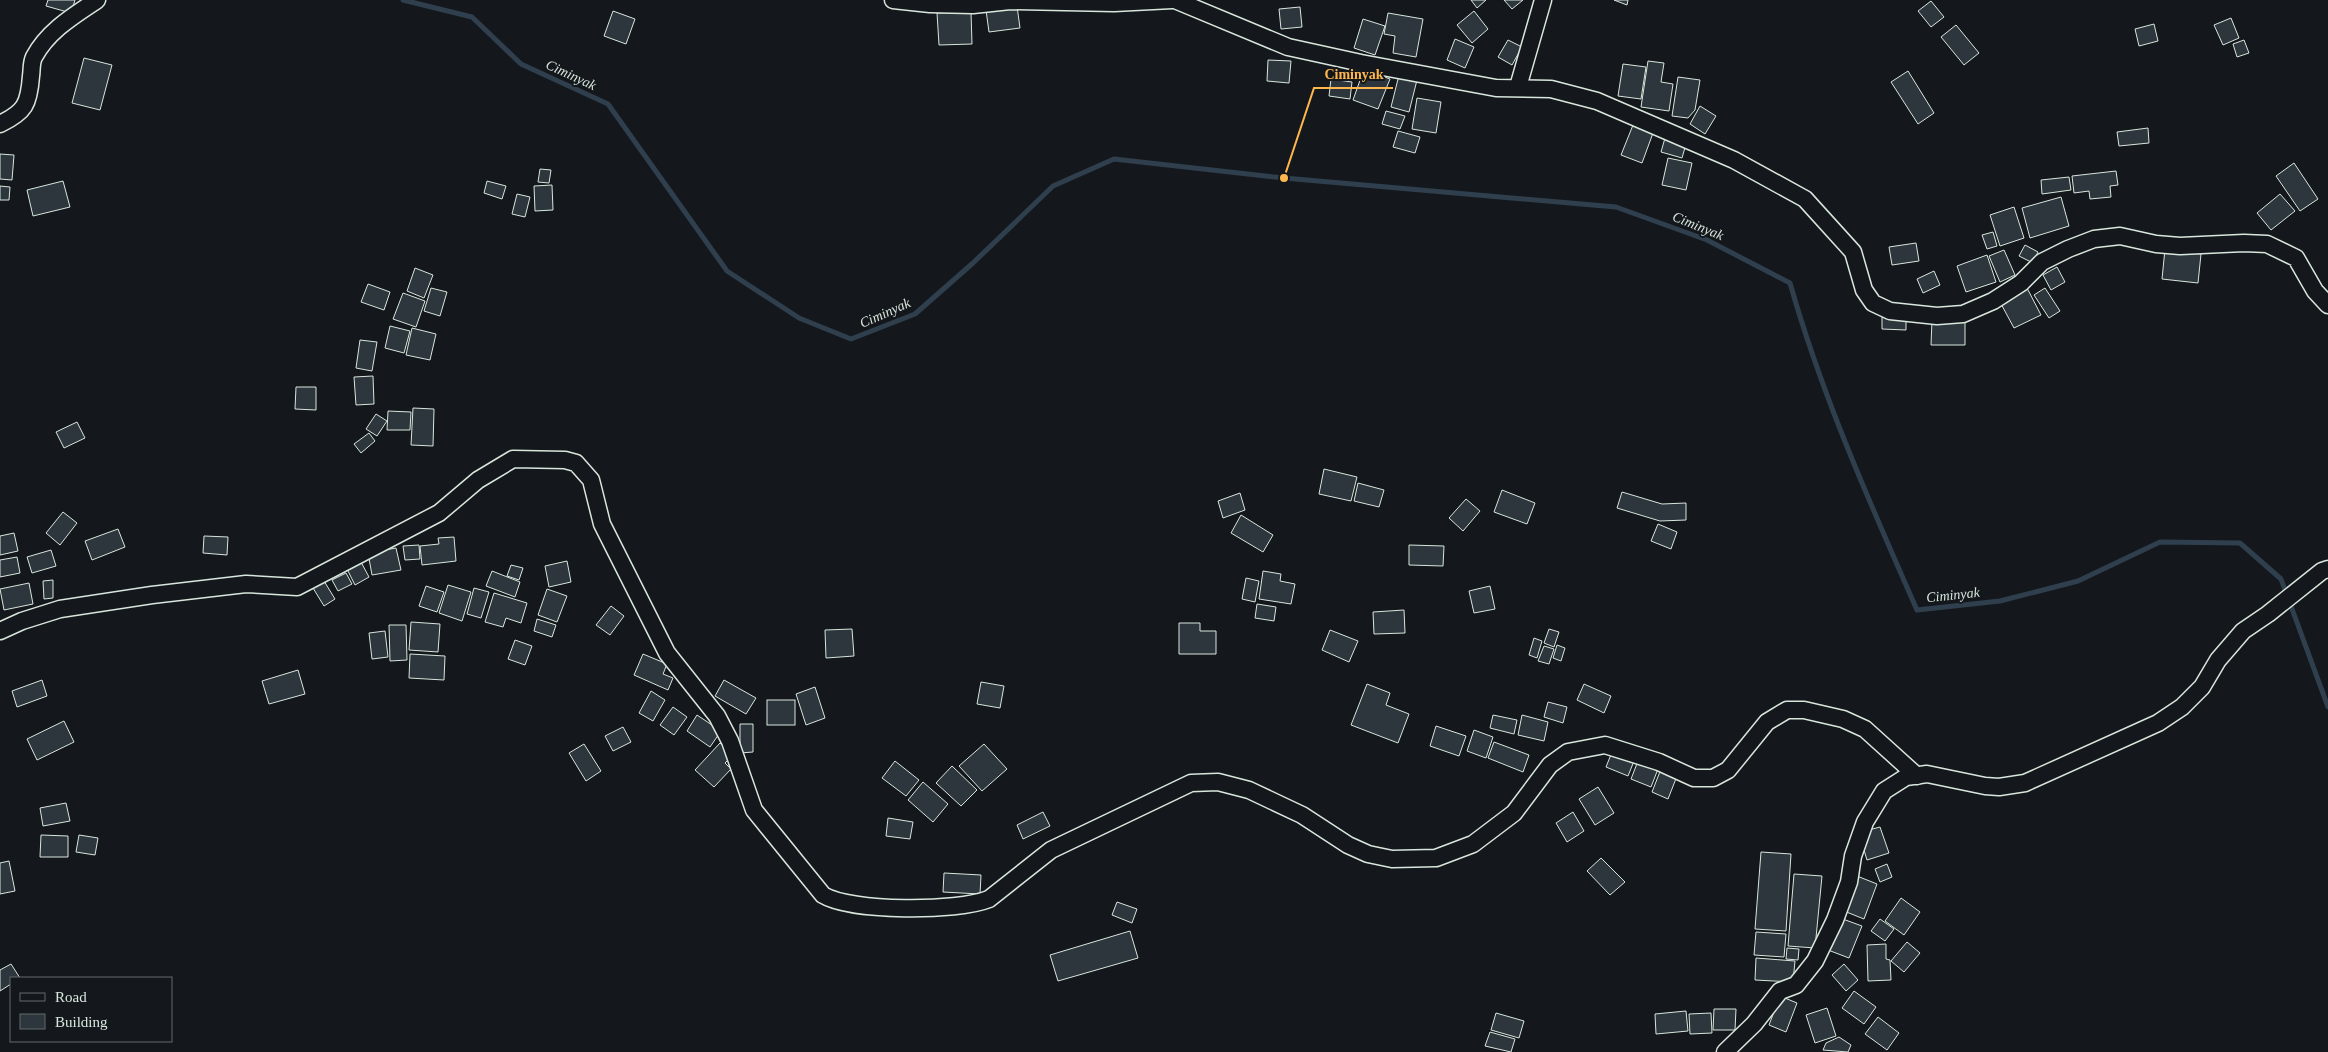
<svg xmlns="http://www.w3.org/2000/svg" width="2328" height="1052" font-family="Georgia,serif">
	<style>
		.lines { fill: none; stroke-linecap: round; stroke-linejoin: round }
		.stream { stroke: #2f3f4d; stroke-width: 5 }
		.building { fill: #2c363c; stroke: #d8e6dc }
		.minor-casing { stroke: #d8e6dc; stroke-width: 19 }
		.minor { stroke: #14181c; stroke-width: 16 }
		.labels { text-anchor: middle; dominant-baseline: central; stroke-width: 4; stroke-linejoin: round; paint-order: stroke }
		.water-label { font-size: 14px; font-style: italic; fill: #d8e6dc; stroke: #14181c }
		.leader { fill: none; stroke: #ffb74d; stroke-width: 2 }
		.callout-dot { fill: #ffb74d; stroke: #14181c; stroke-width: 2 }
		.callout-label { font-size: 14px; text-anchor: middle; font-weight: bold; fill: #ffb74d; stroke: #14181c; stroke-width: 4; stroke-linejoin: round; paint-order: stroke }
	</style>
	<rect width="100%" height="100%" fill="#14181c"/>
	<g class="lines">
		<path class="stream" d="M403,0L472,17L521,64L608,104L727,271L799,318L851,339L915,314L973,263L1053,186L1114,159L1284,178L1616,207L1707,240L1790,283C1822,396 1870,503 1917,610L2000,601L2078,581L2160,542L2240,543L2281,579L2328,707"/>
	</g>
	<g class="building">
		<polygon points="48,0 75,0 71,13 46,6"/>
		<polygon points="1471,0 1486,0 1477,8"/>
		<polygon points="1504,0 1523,0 1512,9"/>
		<polygon points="1614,0 1628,0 1627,5"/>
		<polygon points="1931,1 1944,17 1931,27 1918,11"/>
		<polygon points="1017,6 1020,28 989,32 986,10"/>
		<polygon points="1300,7 1302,27 1281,29 1279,9"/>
		<polygon points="613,11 635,19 626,44 604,36"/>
		<polygon points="1474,11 1488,29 1472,43 1457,25"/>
		<polygon points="971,12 972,44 939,45 937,13"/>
		<polygon points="1388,13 1423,19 1416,57 1393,53 1395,36 1384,34"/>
		<polygon points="2231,18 2239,38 2223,45 2214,25"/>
		<polygon points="1363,19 1385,26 1375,55 1354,48"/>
		<polygon points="2154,24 2158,41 2139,46 2135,29"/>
		<polygon points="1956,25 1979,53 1964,65 1941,37"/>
		<polygon points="1455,39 1474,47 1465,68 1447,60"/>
		<polygon points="1508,40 1522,47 1512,65 1498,57"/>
		<polygon points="2244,40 2249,53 2237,57 2233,44"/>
		<polygon points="84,58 112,65 100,110 72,103"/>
		<polygon points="1268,60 1291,61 1289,83 1267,81"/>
		<polygon points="1648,61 1664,63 1661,82 1673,84 1669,111 1641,107"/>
		<polygon points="1623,64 1646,67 1641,99 1618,96"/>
		<polygon points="1364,69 1390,79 1378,109 1353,100"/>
		<polygon points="1908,71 1934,113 1918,124 1891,82"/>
		<polygon points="1399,75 1417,80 1409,112 1391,107"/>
		<polygon points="1678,77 1700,80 1695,110 1688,118 1672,116"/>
		<polygon points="1331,79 1352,82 1350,99 1329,96"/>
		<polygon points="1417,98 1441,102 1436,133 1412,129"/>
		<polygon points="1700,106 1716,116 1705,134 1690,124"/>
		<polygon points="1386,111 1405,116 1400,129 1382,124"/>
		<polygon points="1633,125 1653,133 1642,163 1621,155"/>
		<polygon points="2148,128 2149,143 2119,146 2117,132"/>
		<polygon points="1398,131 1420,137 1415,153 1393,147"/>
		<polygon points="1665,138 1686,144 1682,158 1661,152"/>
		<polygon points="0,154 14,155 12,180 0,179"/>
		<polygon points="1668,158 1692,163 1686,190 1662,185"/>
		<polygon points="2294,163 2318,199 2300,211 2276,176"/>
		<polygon points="540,169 551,170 549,183 538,182"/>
		<polygon points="2116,171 2118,185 2110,186 2111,197 2090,199 2089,191 2074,193 2072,176"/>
		<polygon points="2069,177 2071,190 2042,194 2041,180"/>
		<polygon points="63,181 70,207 33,216 27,190"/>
		<polygon points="487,181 506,186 502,199 484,193"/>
		<polygon points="552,185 553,210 535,211 534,186"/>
		<polygon points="0,186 10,187 9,200 0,200"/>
		<polygon points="517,194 530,197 525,217 512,214"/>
		<polygon points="2280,194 2295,211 2271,230 2257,213"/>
		<polygon points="2061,197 2069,226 2030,238 2022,208"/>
		<polygon points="2014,207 2024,238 2000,246 1990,215"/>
		<polygon points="1993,232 1997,246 1987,249 1982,235"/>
		<polygon points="1916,243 1919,261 1892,265 1889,247"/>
		<polygon points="2025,245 2038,252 2033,263 2019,256"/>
		<polygon points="2165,249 2201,254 2198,283 2162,279"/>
		<polygon points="2004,250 2015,275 2000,282 1989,256"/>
		<polygon points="1987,255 1996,282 1966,292 1957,266"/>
		<polygon points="2057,267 2065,282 2051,290 2043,275"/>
		<polygon points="415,268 433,275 424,298 407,291"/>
		<polygon points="1934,271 1940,285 1923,293 1917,279"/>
		<polygon points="368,284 390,292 384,310 361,302"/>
		<polygon points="431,288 447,292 440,316 424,311"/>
		<polygon points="2027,288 2041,315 2014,328 2000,302"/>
		<polygon points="2045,288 2060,311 2049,318 2034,295"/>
		<polygon points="403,293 425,301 416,327 393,319"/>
		<polygon points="1882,316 1906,316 1906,330 1882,329"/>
		<polygon points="1932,320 1965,320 1965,345 1931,345"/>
		<polygon points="390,326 410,331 404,353 385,348"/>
		<polygon points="412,328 436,334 430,360 406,355"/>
		<polygon points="360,340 377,342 372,371 356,368"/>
		<polygon points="373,376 374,404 356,405 354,377"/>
		<polygon points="296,387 316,387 316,410 295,409"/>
		<polygon points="413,408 434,409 433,446 411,445"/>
		<polygon points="388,411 411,412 410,430 387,430"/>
		<polygon points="376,414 387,421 377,436 366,429"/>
		<polygon points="77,422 85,438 64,448 56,432"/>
		<polygon points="369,433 375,441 361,453 354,444"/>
		<polygon points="1324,469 1357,477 1351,501 1319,494"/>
		<polygon points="1358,483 1384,490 1379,507 1354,501"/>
		<polygon points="1502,490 1535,503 1527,524 1494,512"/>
		<polygon points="1622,492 1662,504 1686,503 1686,520 1660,521 1617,508"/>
		<polygon points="1240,493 1245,510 1223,518 1218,501"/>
		<polygon points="1466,499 1480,511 1463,531 1449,518"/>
		<polygon points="63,512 77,523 60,545 46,533"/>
		<polygon points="1241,515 1273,535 1263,552 1231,533"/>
		<polygon points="1658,524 1677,532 1671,549 1651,541"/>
		<polygon points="118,529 125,547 92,560 85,541"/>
		<polygon points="14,533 18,551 0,555 0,536"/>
		<polygon points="204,536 228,537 227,555 203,553"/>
		<polygon points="454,537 456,561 422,565 420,546 439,544 438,538"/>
		<polygon points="419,545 420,559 405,560 403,546"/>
		<polygon points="1409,545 1444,546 1443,566 1409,565"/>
		<polygon points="396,548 401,570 372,575 368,553"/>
		<polygon points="51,550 56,566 32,573 27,557"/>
		<polygon points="17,557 20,573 0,577 0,560"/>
		<polygon points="567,561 571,582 549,587 545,566"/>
		<polygon points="361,562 369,577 355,585 347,569"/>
		<polygon points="511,565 523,568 519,580 507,576"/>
		<polygon points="492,571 520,582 515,597 486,586"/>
		<polygon points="1263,571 1281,574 1280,581 1295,584 1291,604 1259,599"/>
		<polygon points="346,573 352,584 338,591 332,580"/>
		<polygon points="1246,578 1259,581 1255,602 1242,599"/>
		<polygon points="53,580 53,598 44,599 43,581"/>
		<polygon points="324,581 335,599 324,606 313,588"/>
		<polygon points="29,583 33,604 4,610 0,589"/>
		<polygon points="448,585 471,592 462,621 439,613"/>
		<polygon points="426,586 444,592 437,612 419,606"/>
		<polygon points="1490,586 1495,609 1474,613 1469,591"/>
		<polygon points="474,588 489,592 481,618 467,614"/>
		<polygon points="547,589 567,596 557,622 538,615"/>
		<polygon points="494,593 527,603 521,623 506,618 503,627 485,622"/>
		<polygon points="1257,604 1276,607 1274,621 1255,618"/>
		<polygon points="611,606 624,616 610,635 596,625"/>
		<polygon points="1404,610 1405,633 1374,634 1373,612"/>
		<polygon points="537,619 556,625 552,637 534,631"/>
		<polygon points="411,622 440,624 438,652 409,650"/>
		<polygon points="1179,623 1200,623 1200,631 1216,631 1216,654 1179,654"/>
		<polygon points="389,625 406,625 407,660 390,661"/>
		<polygon points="852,629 854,656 826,658 825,630"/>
		<polygon points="1549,629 1559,632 1554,647 1544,643"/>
		<polygon points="1330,630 1358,641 1349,662 1322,650"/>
		<polygon points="385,631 388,657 372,659 369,633"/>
		<polygon points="1534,638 1542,641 1537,658 1529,655"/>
		<polygon points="515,640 532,646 525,665 508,659"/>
		<polygon points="1557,645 1565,648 1561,661 1553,658"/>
		<polygon points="1544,646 1554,649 1549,664 1538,661"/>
		<polygon points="410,654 445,656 444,680 409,678"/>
		<polygon points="643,654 667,664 663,674 673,678 668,690 634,675"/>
		<polygon points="298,670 305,694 269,704 262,681"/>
		<polygon points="42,680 47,696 17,707 12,691"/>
		<polygon points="724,680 756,698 746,714 715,696"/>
		<polygon points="981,682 1004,686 1000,708 977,704"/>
		<polygon points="1367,684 1390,693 1386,705 1409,714 1398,743 1351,725"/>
		<polygon points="1584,684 1611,696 1604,713 1577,700"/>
		<polygon points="815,687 825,718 806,725 796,694"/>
		<polygon points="651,691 665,700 653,721 639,713"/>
		<rect x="767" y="700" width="28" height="25"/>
		<polygon points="1548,702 1567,707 1563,723 1544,717"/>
		<polygon points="673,707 687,717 674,735 660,725"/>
		<polygon points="697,715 721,731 710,747 687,731"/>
		<polygon points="1493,715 1517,720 1514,734 1490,728"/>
		<polygon points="1522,715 1548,722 1544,741 1518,735"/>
		<polygon points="64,721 74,742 37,760 27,739"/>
		<polygon points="740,724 753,724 753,752 740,753"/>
		<polygon points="1436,726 1466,736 1459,756 1430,746"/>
		<polygon points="623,727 631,742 613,751 605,736"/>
		<polygon points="1474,730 1493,737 1486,758 1467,751"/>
		<polygon points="1494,742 1529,755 1523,772 1488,758"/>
		<polygon points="720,743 733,755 725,763 731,769 714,787 695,770"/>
		<polygon points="584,744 601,771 586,781 569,753"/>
		<polygon points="984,744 1007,769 982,791 959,766"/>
		<polygon points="1612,752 1634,761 1628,776 1606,767"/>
		<polygon points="895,761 919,780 906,796 882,778"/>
		<polygon points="1638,761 1658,769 1651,787 1631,779"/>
		<polygon points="952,766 977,790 961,806 936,783"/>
		<polygon points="1661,769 1677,776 1668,799 1652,792"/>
		<polygon points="923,782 948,804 933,822 908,800"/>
		<polygon points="1598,787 1614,813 1595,825 1579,799"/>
		<polygon points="66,803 70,821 43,826 40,808"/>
		<polygon points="1043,812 1050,826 1023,839 1017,825"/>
		<polygon points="1573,812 1584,831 1567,842 1556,823"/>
		<polygon points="888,818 913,822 910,839 886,836"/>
		<polygon points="1880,827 1889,853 1867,860 1861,840 1865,831"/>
		<polygon points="41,835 68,836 68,857 40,857"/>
		<polygon points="79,835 98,838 95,855 76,852"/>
		<polygon points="1761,852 1791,854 1786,931 1755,929"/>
		<polygon points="1601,858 1625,882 1610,895 1587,871"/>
		<polygon points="9,861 15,891 0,894 0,863"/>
		<polygon points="1887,864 1892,877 1880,882 1875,869"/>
		<polygon points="944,873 981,875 980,894 943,892"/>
		<polygon points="1794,874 1822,876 1815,948 1788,946"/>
		<polygon points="1857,876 1877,884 1864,919 1844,911"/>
		<polygon points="1901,898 1920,912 1904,935 1885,921"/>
		<polygon points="1117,902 1137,909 1132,923 1112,915"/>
		<polygon points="1840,918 1862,926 1849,958 1828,950"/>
		<polygon points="1880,919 1894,929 1885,941 1871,931"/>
		<polygon points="1130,931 1138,958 1058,981 1050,955"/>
		<polygon points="1756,932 1786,934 1784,957 1754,955"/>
		<polygon points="1907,942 1920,953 1904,972 1891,961"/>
		<polygon points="1886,944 1886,959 1890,960 1891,980 1868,981 1867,945"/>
		<polygon points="1787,948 1799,949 1798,960 1786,959"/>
		<polygon points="1756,958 1795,961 1793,982 1755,980"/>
		<polygon points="11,964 20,978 11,978 11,984 0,991 0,970"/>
		<polygon points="1844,964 1858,980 1846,991 1832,975"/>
		<polygon points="1854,991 1876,1007 1864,1024 1842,1008"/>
		<polygon points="1780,996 1797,1003 1786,1032 1769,1025"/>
		<polygon points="1827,1008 1836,1036 1815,1043 1806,1015"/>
		<polygon points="1714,1009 1736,1009 1735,1030 1713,1030"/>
		<polygon points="1686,1011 1688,1031 1656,1034 1655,1014"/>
		<polygon points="1496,1013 1524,1021 1519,1038 1491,1030"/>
		<polygon points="1711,1013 1712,1033 1690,1034 1689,1014"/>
		<polygon points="1878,1017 1899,1033 1887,1050 1865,1034"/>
		<polygon points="1490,1032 1515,1039 1511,1052 1485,1046"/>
		<polygon points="1839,1037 1851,1045 1848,1052 1823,1050 1826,1043"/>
	</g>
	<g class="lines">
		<g class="minor-casing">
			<g id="minor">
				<polyline points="893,0 930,4 973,5 1010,1 1114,3 1172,0"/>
				<polyline points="1175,0 1288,47 1361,63 1496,88 1551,89 1597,101 1734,160 1805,199 1853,252 1864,290 1873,303 1890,311 1937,316 1963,314 1993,301 2021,283 2042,262 2068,249 2094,239 2120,236 2156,244 2180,246 2244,243 2267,244 2296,258 2315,291 2328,305"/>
				<polyline points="1518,87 1543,0"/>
				<path d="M0,124C25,112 29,104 31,76C32,70 31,63 34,57C48,31 73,16 97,0"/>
				<path d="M0,631L22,621L60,609L152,595L246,584L297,587L439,513L478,480L513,459L565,460L576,463L591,480L602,524L667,653L717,716L730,741L754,810L823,895C851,912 957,912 989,899L1051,850L1191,783L1218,782L1249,790L1302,815L1348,845L1368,854L1392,859L1436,858L1473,844L1514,813L1550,765L1568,752L1605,745L1659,762L1694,778H1713L1728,770L1767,722L1787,710H1804L1843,719L1865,729L1917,776"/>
				<polyline points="1725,1052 1754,1024 1780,991 1796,985 1815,961 1835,920 1849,882 1853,856 1865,822 1884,791 1906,777 1927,774 1985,786 1999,787 2025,783 2158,723 2182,707 2202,687 2218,660 2243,631 2268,614 2322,571 2328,569"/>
			</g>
		</g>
		<use href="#minor" class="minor"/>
	</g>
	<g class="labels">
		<g class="water-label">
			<text transform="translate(571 75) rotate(25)">Ciminyak</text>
			<text transform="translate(1698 226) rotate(22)">Ciminyak</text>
			<text transform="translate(885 313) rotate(-24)">Ciminyak</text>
			<text transform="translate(1953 595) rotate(-6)">Ciminyak</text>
		</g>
	</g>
	<path class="leader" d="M1284 178L1314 88H1393"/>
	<circle class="callout-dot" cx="1284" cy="178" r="5"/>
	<g class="callout-label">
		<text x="1354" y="79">Ciminyak</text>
	</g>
	<rect x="10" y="977" width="162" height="65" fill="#14181c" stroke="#626a69"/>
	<rect x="20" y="993" width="25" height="8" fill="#14181c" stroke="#626a69"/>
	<text x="55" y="1002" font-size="15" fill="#d8e6dc">Road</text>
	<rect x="20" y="1014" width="25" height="15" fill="#2c363c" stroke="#626a69"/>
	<text x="55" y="1027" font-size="15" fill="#d8e6dc">Building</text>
</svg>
